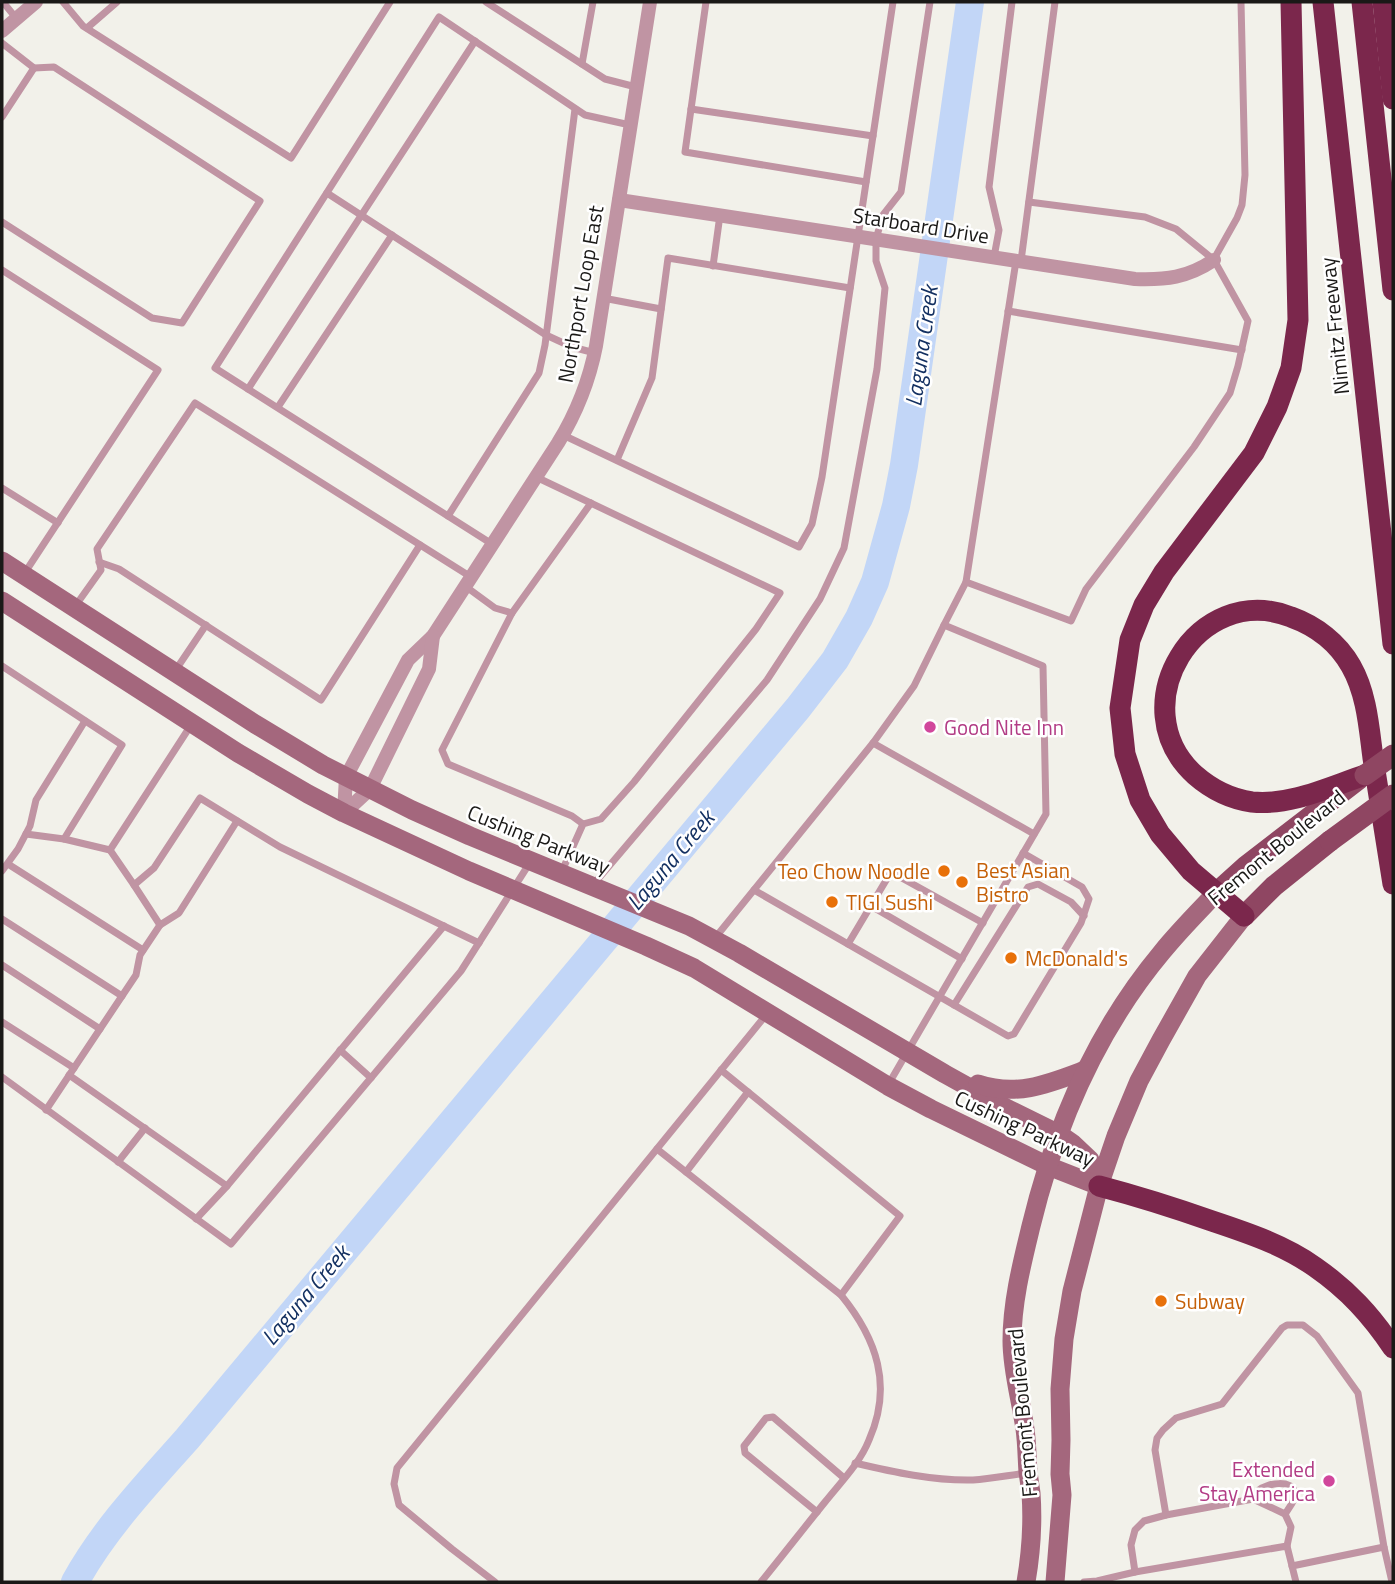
<svg xmlns="http://www.w3.org/2000/svg" width="1395" height="1584" font-family="'Titillium Web',sans-serif">
	<style>
		.lines { fill: none; stroke-linecap: round; stroke-linejoin: round }
		.river { stroke: #c2d6f7; stroke-width: 28 }
		.lane { stroke: #c094a3; stroke-width: 7 }
		.street { stroke: #c094a3; stroke-width: 14 }
		.secondary { stroke: #a4677d; stroke-width: 19 }
		.primary { stroke: #8f4662; stroke-width: 21 }
		.highway { stroke: #7b274c; stroke-width: 21 }
		.primary-bridge { stroke: #8f4662; stroke-width: 21 }
		.hotel-dot { fill: #d1479c; stroke: #fff; stroke-width: 2.5 }
		.food-dot { fill: #e8710a; stroke: #fff; stroke-width: 2.5 }
		.labels { text-anchor: middle; dominant-baseline: central; stroke-width: 5; stroke-linejoin: round; paint-order: stroke }
		.street-label { font-size: 21px; fill: #1a1917; stroke: #fff }
		.hotel-label { font-size: 21px; fill: #b23c85; stroke: #fff; text-anchor: start }
		.food-label { font-size: 21px; fill: #c56008; stroke: #fff; text-anchor: start }
		.water-label { font-size: 23px; font-style: italic; fill: #133061; stroke: #fff }
	</style>
	<rect width="100%" height="100%" fill="#f2f1ea"/>
	<g class="lines">
		<path class="river" d="M75,1582C104,1529 147,1484 187,1439L798,708L835,660L859,618L875,582L896,506L904,465L970,2"/>
		<g class="lane">
			<polyline points="3,2 16,18"/>
			<polyline points="63,2 83,26 291,158 390,2"/>
			<polyline points="486,2 605,79 636,87"/>
			<polyline points="706,2 685,152 866,182"/>
			<polyline points="87,28 117,2"/>
			<polyline points="2,43 34,68 54,67 260,201 182,323 152,318 2,222"/>
			<polyline points="582,64 593,2"/>
			<polyline points="691,109 873,136"/>
			<polyline points="2,117 34,68"/>
			<polyline points="327,193 546,335 572,347 595,353"/>
			<polyline points="994,257 999,230 989,187 1012,2"/>
			<polyline points="1214,259 1237,218 1242,205 1245,175 1241,2"/>
			<polyline points="1016,261 966,582 1071,621 1086,589 1194,447 1230,393 1238,366 1248,321 1214,260 1176,229 1145,217 1029,202"/>
			<polyline points="1021,261 1055,2"/>
			<polyline points="713,266 720,215"/>
			<polyline points="2,270 158,370 24,574"/>
			<polyline points="603,298 661,309"/>
			<polyline points="1008,311 1242,350"/>
			<polyline points="248,389 475,41"/>
			<polyline points="278,407 392,235"/>
			<polyline points="563,435 799,547 812,524 822,477 893,2"/>
			<polyline points="617,460 652,378 668,258 850,288"/>
			<polyline points="536,477 780,593 756,629 634,782 601,819 583,824 562,871"/>
			<polyline points="2,488 58,523"/>
			<polyline points="448,516 539,373 545,345 575,109"/>
			<polyline points="492,544 215,368 439,17 585,115 630,125"/>
			<polyline points="99,562 119,569 321,700 420,545"/>
			<polyline points="465,586 495,608 512,613"/>
			<polyline points="76,605 101,570 97,549 195,403 471,577"/>
			<polyline points="944,625 966,582"/>
			<polyline points="2,666 122,745 64,839 110,850 191,725"/>
			<polyline points="175,671 206,625"/>
			<polyline points="873,743 1034,834"/>
			<polyline points="583,824 572,816 448,764 442,750 512,613 591,503"/>
			<polyline points="26,834 64,839"/>
			<polyline points="110,850 134,885 154,868 200,798 280,847 479,943"/>
			<polyline points="8,864 143,950"/>
			<polyline points="2,871 18,849 30,826 36,800 85,721"/>
			<polyline points="134,885 160,925 179,913 237,821"/>
			<polyline points="593,885 767,680 820,599 844,548 877,369 885,288 876,261 876,239 883,215 901,192 930,2"/>
			<polyline points="754,890 1008,1036 1014,1034 1081,923 1089,899 1082,887 1023,853"/>
			<polyline points="871,906 962,959"/>
			<polyline points="2,919 122,996"/>
			<polyline points="715,938 873,743 914,686 944,625 1043,666 1046,814 888,1085"/>
			<polyline points="848,944 891,872 983,923"/>
			<polyline points="2,965 100,1029"/>
			<polyline points="954,1005 1028,887 1038,884 1071,902 1084,916"/>
			<polyline points="2,1022 74,1068"/>
			<polyline points="340,1050 371,1078"/>
			<polyline points="721,1070 900,1216 841,1295"/>
			<polyline points="69,1075 227,1186"/>
			<polyline points="2,1077 231,1244 461,971 529,864"/>
			<polyline points="46,1110 136,975 140,955 160,925"/>
			<path d="M657,1149L841,1295C877,1339 893,1386 869,1440C860,1463 840,1483 825,1502C804,1528 783,1555 761,1582"/>
			<polyline points="118,1162 145,1128"/>
			<polyline points="686,1172 748,1092"/>
			<polyline points="196,1219 227,1186 444,926"/>
			<path d="M855,1463C893,1472 934,1481 973,1480C991,1479 1010,1475 1027,1473"/>
			<path d="M1253,1499C1255,1496 1256,1492 1259,1490C1267,1483 1293,1479 1295,1493C1296,1499 1289,1508 1285,1514"/>
			<polyline points="817,1512 745,1453 744,1446 766,1418 773,1417 844,1478"/>
			<polyline points="1166,1515 1155,1450 1157,1438 1163,1430 1176,1418 1222,1404 1282,1328 1287,1325 1303,1325 1317,1336 1358,1393 1384,1547 1292,1566"/>
			<polyline points="1384,1547 1392,1582"/>
			<polyline points="1135,1572 1131,1545 1135,1530 1144,1521 1166,1515 1253,1499 1285,1514 1291,1527 1287,1546"/>
			<polyline points="495,1582 452,1549 399,1505 394,1484 397,1468 766,1015"/>
			<polyline points="1084,1582 1097,1581 1135,1572 1287,1546 1296,1582"/>
		</g>
		<g class="street">
			<polyline points="2,31 36,2"/>
			<path d="M619,200L1135,279C1166,280 1187,278 1214,260"/>
			<path d="M344,813L346,777L408,660L433,636L558,443C577,412 589,382 596,346L650,2"/>
			<polyline points="344,813 370,789 429,669 433,636"/>
		</g>
		<g class="secondary">
			<polyline points="2,561 255,724 323,765 412,810 470,836 689,926 739,953 945,1074 1008,1109 1059,1134 1072,1143 1090,1160 1099,1186"/>
			<polyline points="2,601 238,753 308,794 344,813 469,871 646,946 694,968 888,1086 931,1109 1048,1166 1099,1186"/>
			<path d="M978,1084C1017,1097 1048,1084 1085,1070"/>
			<path d="M1026,1582C1031,1553 1033,1522 1031,1493C1030,1486 1029,1479 1028,1472C1027,1458 1027,1443 1025,1429C1021,1400 1012,1371 1012,1341C1012,1302 1022,1263 1031,1226C1055,1127 1096,1031 1162,952C1179,931 1198,912 1216,893"/>
			<polyline points="1055,1582 1062,1495 1060,1474 1061,1440 1060,1389 1064,1339 1072,1291 1099,1186 1116,1136 1139,1081 1161,1040 1197,976 1244,916"/>
		</g>
		<g class="primary">
			<polyline points="1216,893 1246,866 1359,779"/>
			<polyline points="1244,916 1274,886 1330,841"/>
		</g>
		<g class="highway">
			<polyline points="1323,2 1393,644"/>
			<polyline points="1362,2 1393,290"/>
			<polyline points="1383,2 1393,99"/>
			<path d="M1365,775C1329,787 1290,806 1252,802C1231,799 1211,789 1195,775C1120,707 1197,580 1291,617C1316,626 1338,643 1351,666C1367,694 1369,728 1373,758C1380,800 1386,842 1393,884"/>
			<polyline points="1244,916 1191,871 1160,834 1140,800 1125,754 1120,708 1130,640 1144,605 1164,572 1254,453 1277,407 1291,368 1298,320 1291,2"/>
			<path d="M1099,1186C1137,1196 1175,1208 1212,1221C1248,1233 1284,1245 1315,1267C1348,1290 1371,1315 1393,1348"/>
		</g>
		<g class="primary-bridge">
			<polyline points="1365,775 1393,755"/>
			<polyline points="1330,841 1393,795"/>
		</g>
	</g>
	<g class="hotel-dot">
		<circle cx="930" cy="727" r="7"/>
		<circle cx="1329" cy="1481" r="7"/>
	</g>
	<g class="food-dot">
		<circle cx="944" cy="871" r="7"/>
		<circle cx="962" cy="882" r="7"/>
		<circle cx="832" cy="902" r="7"/>
		<circle cx="1011" cy="958" r="7"/>
		<circle cx="1161" cy="1301" r="7"/>
	</g>
	<g class="labels">
		<g class="street-label">
			<text transform="translate(921 225) rotate(9)">Starboard Drive</text>
			<text transform="translate(580 294) rotate(-80)">Northport Loop East</text>
			<text transform="translate(1334 326) rotate(-96)">Nimitz Freeway</text>
			<text transform="translate(539 839) rotate(22)">Cushing Parkway</text>
			<text transform="translate(1276 847) rotate(-39)">Fremont Boulevard</text>
			<text transform="translate(1025 1128) rotate(25)">Cushing Parkway</text>
			<text transform="translate(1022 1413) rotate(-95)">Fremont Boulevard</text>
		</g>
		<g class="hotel-label">
			<text x="944" y="727">Good Nite Inn</text>
			<text x="1315" y="1469" text-anchor="end">Extended<tspan x="1315" dy="24">Stay America</tspan></text>
		</g>
		<g class="food-label">
			<text x="976" y="870">Best Asian<tspan x="976" dy="24">Bistro</tspan></text>
			<text x="930" y="871" text-anchor="end">Teo Chow Noodle</text>
			<text x="846" y="902">TIGI Sushi</text>
			<text x="1025" y="958">McDonald's</text>
			<text x="1175" y="1301">Subway</text>
		</g>
		<g class="water-label">
			<text transform="translate(921 346) rotate(-82)">Laguna Creek</text>
			<text transform="translate(670 860) rotate(-50)">Laguna Creek</text>
			<text transform="translate(305 1295) rotate(-50)">Laguna Creek</text>
		</g>
	</g>
	<rect width="1395" height="1584" fill="none" stroke="#1a1917" stroke-width="7"/>
</svg>
